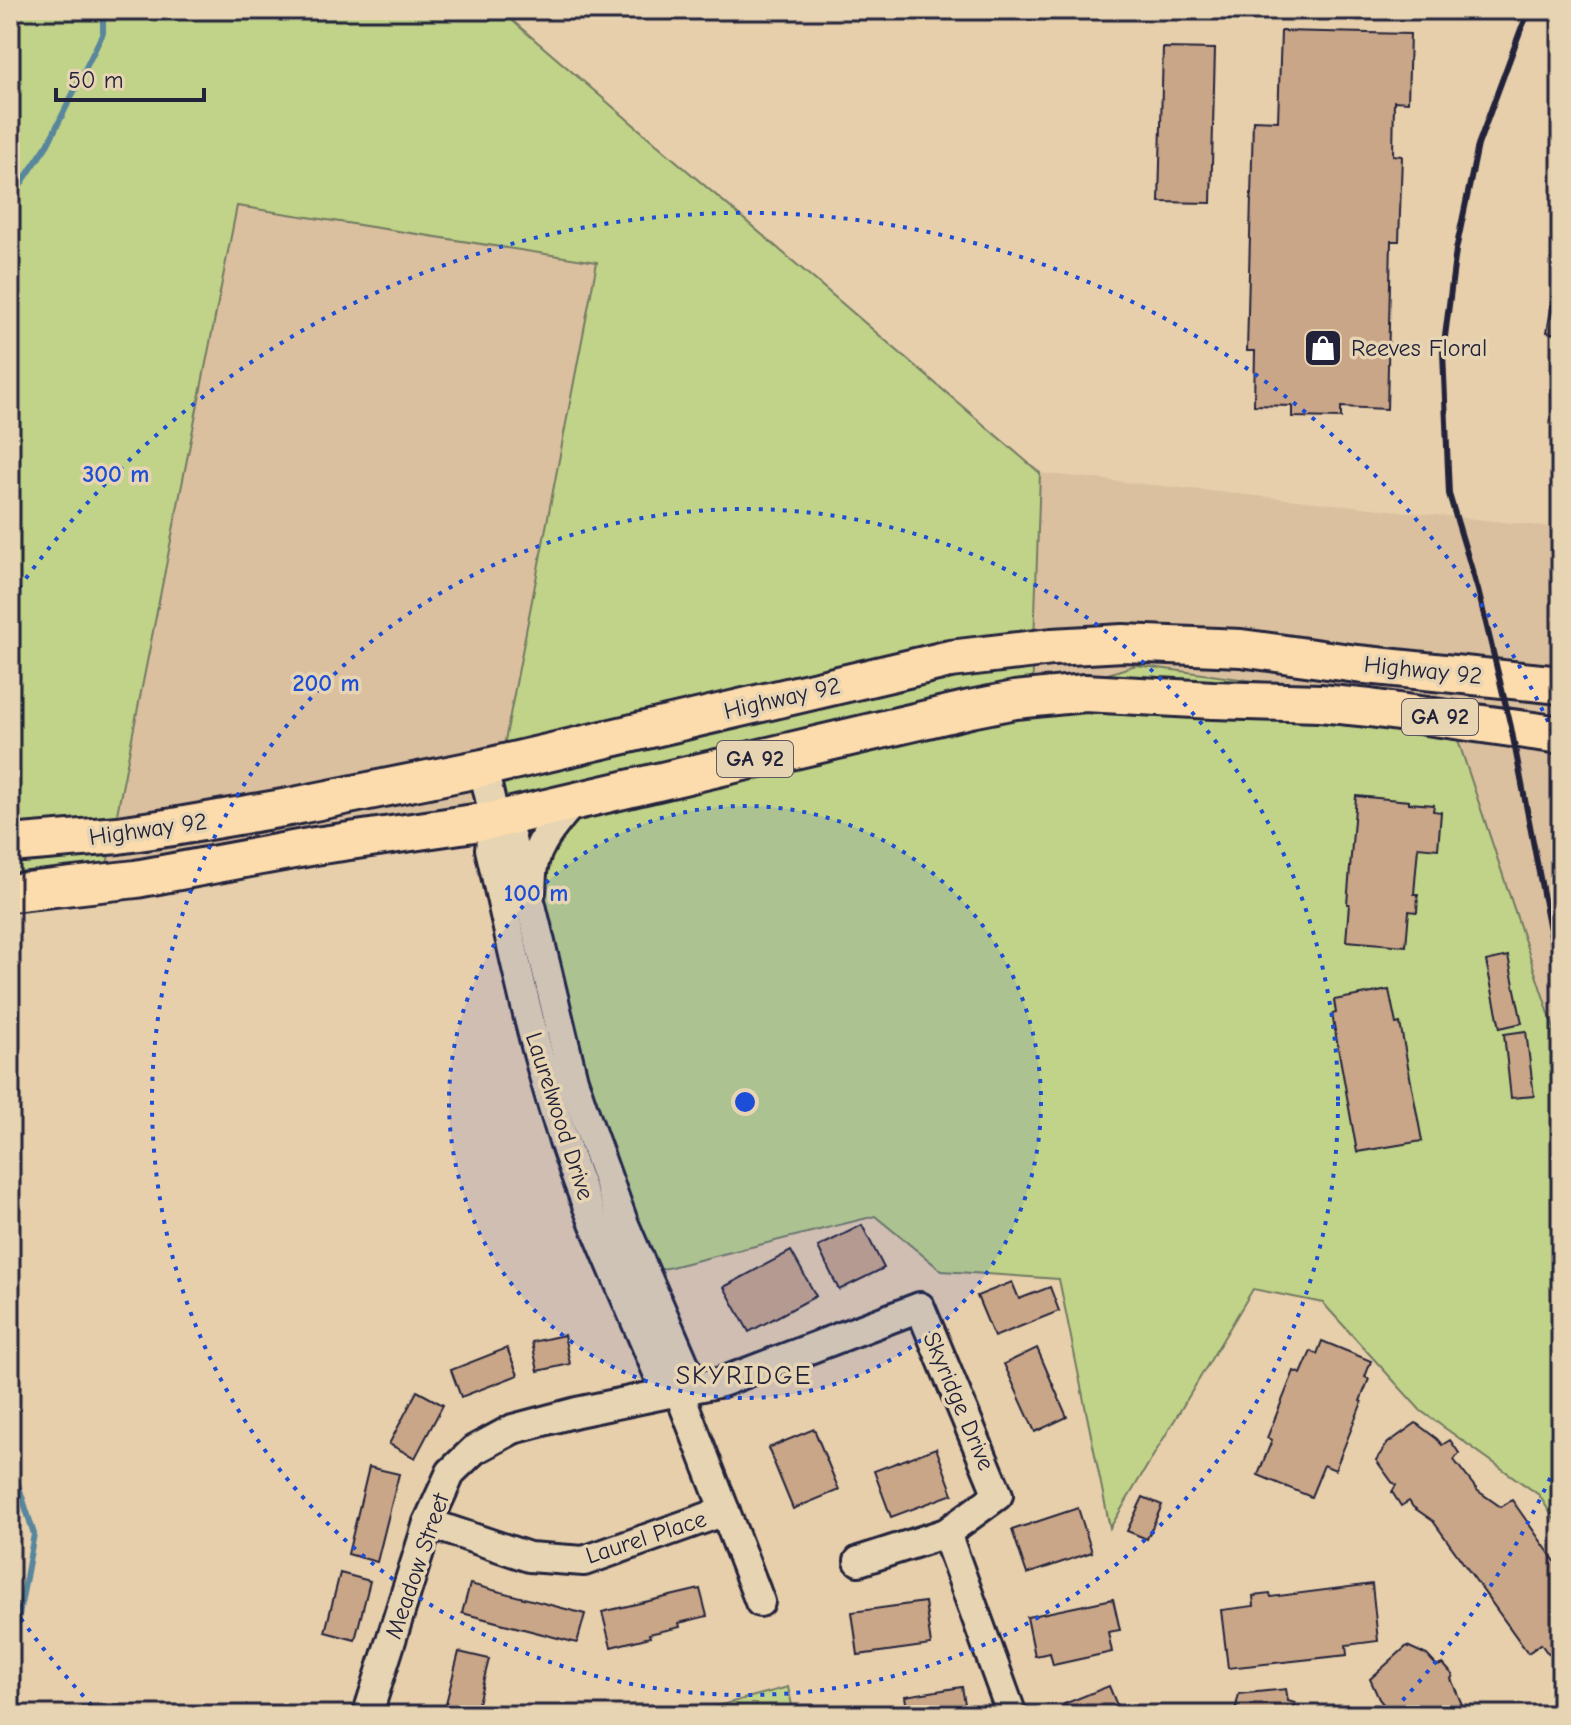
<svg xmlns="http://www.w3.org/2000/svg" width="1571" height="1725" font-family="'Comic Neue',sans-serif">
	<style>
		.built { fill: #dac09f }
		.green { fill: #c1d388; stroke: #727a62; stroke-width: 2 }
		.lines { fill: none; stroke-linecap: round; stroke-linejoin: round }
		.stream { stroke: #58869c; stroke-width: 6 }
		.building { fill: #caa688; stroke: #22223b; stroke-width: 2 }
		.minor-casing { stroke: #22223b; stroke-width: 34 }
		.major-casing { stroke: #22223b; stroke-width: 42 }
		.minor { stroke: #e7d4b2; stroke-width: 28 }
		.major { stroke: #fcdcac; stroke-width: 36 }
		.rail { stroke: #22223b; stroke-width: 6 }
		.ring { fill: none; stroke: #1d4ed8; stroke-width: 4; stroke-dasharray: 4 8 }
		.labels { text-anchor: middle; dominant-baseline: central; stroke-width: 7; stroke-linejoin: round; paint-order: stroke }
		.shield { fill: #e7d4b2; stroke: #5d575f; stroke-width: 2 }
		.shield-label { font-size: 22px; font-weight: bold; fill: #22223b }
		.poi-label { font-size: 24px; fill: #22223b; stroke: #e7d4b2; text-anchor: start }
		.street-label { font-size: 24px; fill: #22223b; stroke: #e7d4b2 }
		.neighbourhood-label { font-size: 26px; letter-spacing: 2px; fill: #22223b; stroke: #e7d4b2 }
		.centre { fill: #1d4ed8; stroke: #e7d4b2; stroke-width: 4 }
		.ring-label { font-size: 24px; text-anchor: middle; font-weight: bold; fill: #1d4ed8; stroke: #e7d4b2; stroke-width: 7; stroke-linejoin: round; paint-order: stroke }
	</style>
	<rect width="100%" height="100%" fill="#e7cfac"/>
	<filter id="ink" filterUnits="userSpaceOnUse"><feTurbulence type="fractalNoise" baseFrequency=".0125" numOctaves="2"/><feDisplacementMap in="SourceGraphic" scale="16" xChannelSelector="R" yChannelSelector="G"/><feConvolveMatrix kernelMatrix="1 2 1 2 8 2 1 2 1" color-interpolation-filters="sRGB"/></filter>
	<g filter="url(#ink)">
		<g class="built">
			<polygon points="237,206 597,262 490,819 100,900"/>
			<polygon points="1040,473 1561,528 1561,1050 1447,707 1136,665 1032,699"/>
		</g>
		<g class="green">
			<polygon points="10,10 500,10 1040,473 1032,698 1136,665 1447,707 1561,1050 1561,1530 1539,1495 1421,1411 1323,1303 1253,1289 1110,1528 1059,1279 942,1271 875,1216 619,1280 490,819 597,262 237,206 100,900 10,911"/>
			<polygon points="788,1687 794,1715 684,1715"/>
		</g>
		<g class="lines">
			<g class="stream">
				<polyline points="10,200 48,144 103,33 103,10"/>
				<polyline points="10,1459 34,1534 10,1664"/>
			</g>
		</g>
		<g class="building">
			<polygon points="1255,10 1386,10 1385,16 1255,12"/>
			<polygon points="1281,31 1410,34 1408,102 1394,101 1393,155 1402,156 1399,241 1391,241 1387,409 1341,407 1341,418 1292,417 1292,406 1254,405 1255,351 1247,351 1253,120 1278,121"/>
			<polygon points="1163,48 1215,49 1211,203 1159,202"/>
			<polygon points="1555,287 1561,288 1561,335 1547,332"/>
			<polygon points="1356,796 1409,801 1409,803 1434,805 1433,811 1441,812 1438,849 1418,847 1414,894 1418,894 1417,912 1409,911 1406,946 1346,941 1349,904 1347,904"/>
			<polygon points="1508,956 1522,1023 1500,1028 1486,961"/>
			<polygon points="1389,990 1396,1024 1400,1023 1422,1141 1357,1152 1332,1014 1336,1013 1334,1000"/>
			<polygon points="1526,1031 1534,1096 1511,1098 1504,1034"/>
			<polygon points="862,1225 884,1268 839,1290 818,1247"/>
			<polygon points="791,1251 816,1296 749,1332 724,1287"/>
			<polygon points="1012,1282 1019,1299 1050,1287 1059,1311 994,1337 977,1296"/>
			<polygon points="564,1335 570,1364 538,1371 532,1342"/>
			<polygon points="1322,1341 1371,1361 1365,1377 1369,1379 1360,1401 1362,1402 1335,1470 1324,1465 1311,1497 1258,1475 1272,1440 1267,1438 1294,1371 1301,1374 1311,1351 1317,1354"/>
			<polygon points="507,1348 518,1375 461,1397 451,1370"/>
			<polygon points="1037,1348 1067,1417 1035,1432 1004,1364"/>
			<polygon points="417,1391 443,1405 415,1458 389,1444"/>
			<polygon points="1416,1423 1437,1439 1442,1445 1450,1440 1459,1453 1454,1460 1478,1491 1501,1507 1512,1500 1561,1570 1561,1662 1546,1651 1541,1644 1528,1653 1433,1521 1413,1507 1409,1501 1401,1506 1392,1492 1396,1485 1392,1482 1376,1460 1388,1443"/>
			<polygon points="814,1429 839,1490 793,1509 768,1448"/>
			<polygon points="936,1448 953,1494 891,1517 874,1471"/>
			<polygon points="369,1467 399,1474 377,1562 348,1554"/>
			<polygon points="1143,1497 1162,1505 1147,1539 1127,1531"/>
			<polygon points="1078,1508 1092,1552 1027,1574 1012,1530"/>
			<polygon points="340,1573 370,1581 355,1640 325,1632"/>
			<polygon points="470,1584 585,1614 577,1643 462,1613"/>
			<polygon points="1372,1584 1378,1641 1346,1645 1347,1655 1228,1668 1221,1610 1254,1606 1253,1596 1270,1594 1271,1597"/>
			<polygon points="700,1589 707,1616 679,1623 680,1627 649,1634 650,1637 611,1647 602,1612"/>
			<polygon points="1113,1599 1120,1630 1108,1632 1112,1652 1053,1665 1050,1653 1035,1656 1027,1617"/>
			<polygon points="925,1602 931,1645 858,1655 852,1612"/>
			<polygon points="1407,1646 1427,1655 1437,1666 1443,1664 1453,1675 1451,1679 1463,1707 1473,1715 1386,1715 1388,1710 1379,1699 1370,1679"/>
			<polygon points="459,1652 489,1659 475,1715 443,1715"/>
			<polygon points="1109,1686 1121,1715 1068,1715 1064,1704"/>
			<polygon points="962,1687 967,1715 908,1715 905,1696"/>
			<polygon points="1286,1689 1288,1701 1295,1703 1297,1715 1234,1715 1239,1694"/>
		</g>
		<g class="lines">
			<g class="minor-casing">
				<g id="minor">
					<path d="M483,768L495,820L490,849C512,944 531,1040 561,1132C588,1217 627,1298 661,1380L679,1392L760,1602"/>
					<polyline points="495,820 511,839 519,874 531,905 573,1080 591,1133 623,1222 688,1373 679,1392"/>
					<path d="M531,892C532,884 531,875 533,867C537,842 558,820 574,801"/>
					<polyline points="428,1523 529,1557 584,1561 725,1511"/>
					<polyline points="946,1533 1012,1715"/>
					<polyline points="368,1713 428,1523 451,1472 474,1450 513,1429 577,1412 722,1382 920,1307 998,1495 946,1533 859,1561"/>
				</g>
			</g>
			<g class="major-casing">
				<g id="major">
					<polyline points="10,844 118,835 173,827 289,807 483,768 950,659 1052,647 1123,643 1241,648 1357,664 1561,685"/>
					<polyline points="10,893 136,879 315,846 495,820 970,709 1015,700 1085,693 1213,700 1320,703 1370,708 1561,735"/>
				</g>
			</g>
			<use href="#minor" class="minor"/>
			<use href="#major" class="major"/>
			<polyline class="rail" points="1530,10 1521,29 1478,145 1456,250 1443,352 1449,494 1478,590 1511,727 1555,956 1561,977"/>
		</g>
	</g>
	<circle cx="745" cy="1102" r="296" fill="#1d4ed8" fill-opacity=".12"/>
	<g class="ring">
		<circle cx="745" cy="1102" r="296"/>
		<circle cx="745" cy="1102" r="593"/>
		<path d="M1560 1456A889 889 0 0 1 1390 1714M100 1714A889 889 0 0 1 12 1606M12 598A889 889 0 0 1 1560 748"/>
	</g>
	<defs>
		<g id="shop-square" transform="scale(2)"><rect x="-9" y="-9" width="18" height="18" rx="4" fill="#22223b" stroke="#e7d4b2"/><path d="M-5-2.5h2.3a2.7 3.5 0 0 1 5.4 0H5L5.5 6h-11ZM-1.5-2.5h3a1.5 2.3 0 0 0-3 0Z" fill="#fff"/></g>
	</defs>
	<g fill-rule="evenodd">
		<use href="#shop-square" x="1323" y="348"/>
	</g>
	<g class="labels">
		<g class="shield">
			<rect x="1402" y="699" width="76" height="36" rx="6"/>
			<rect x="717" y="741" width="76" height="36" rx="6"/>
		</g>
		<g class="shield-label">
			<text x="1440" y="717">GA 92</text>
			<text x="755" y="759">GA 92</text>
		</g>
		<g class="poi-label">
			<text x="1351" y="348">Reeves Floral</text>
		</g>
		<g class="street-label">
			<text transform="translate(1423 670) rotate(6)">Highway 92</text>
			<text transform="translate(782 698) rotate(-13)">Highway 92</text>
			<text transform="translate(148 829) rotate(-8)">Highway 92</text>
			<text transform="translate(560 1116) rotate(72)">Laurelwood Drive</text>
			<text transform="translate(959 1401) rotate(67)">Skyridge Drive</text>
			<text transform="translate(646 1537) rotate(-18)">Laurel Place</text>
			<text transform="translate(417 1566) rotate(-71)">Meadow Street</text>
		</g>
		<g class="neighbourhood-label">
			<text x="744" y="1376">SKYRIDGE</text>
		</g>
	</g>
	<circle cx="745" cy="1102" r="12" class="centre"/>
	<g class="ring-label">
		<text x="116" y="482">300 m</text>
		<text x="326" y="691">200 m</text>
		<text x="536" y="901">100 m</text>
	</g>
	<rect width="1571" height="1725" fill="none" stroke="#e7d4b2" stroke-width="40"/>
	<rect x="20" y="20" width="1531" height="1685" fill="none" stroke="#22223b" stroke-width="3" filter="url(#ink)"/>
	<path d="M56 88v12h148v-12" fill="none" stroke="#22223b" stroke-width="4"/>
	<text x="68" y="88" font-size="24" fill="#22223b" stroke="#e7d4b2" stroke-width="6" paint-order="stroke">50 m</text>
</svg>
